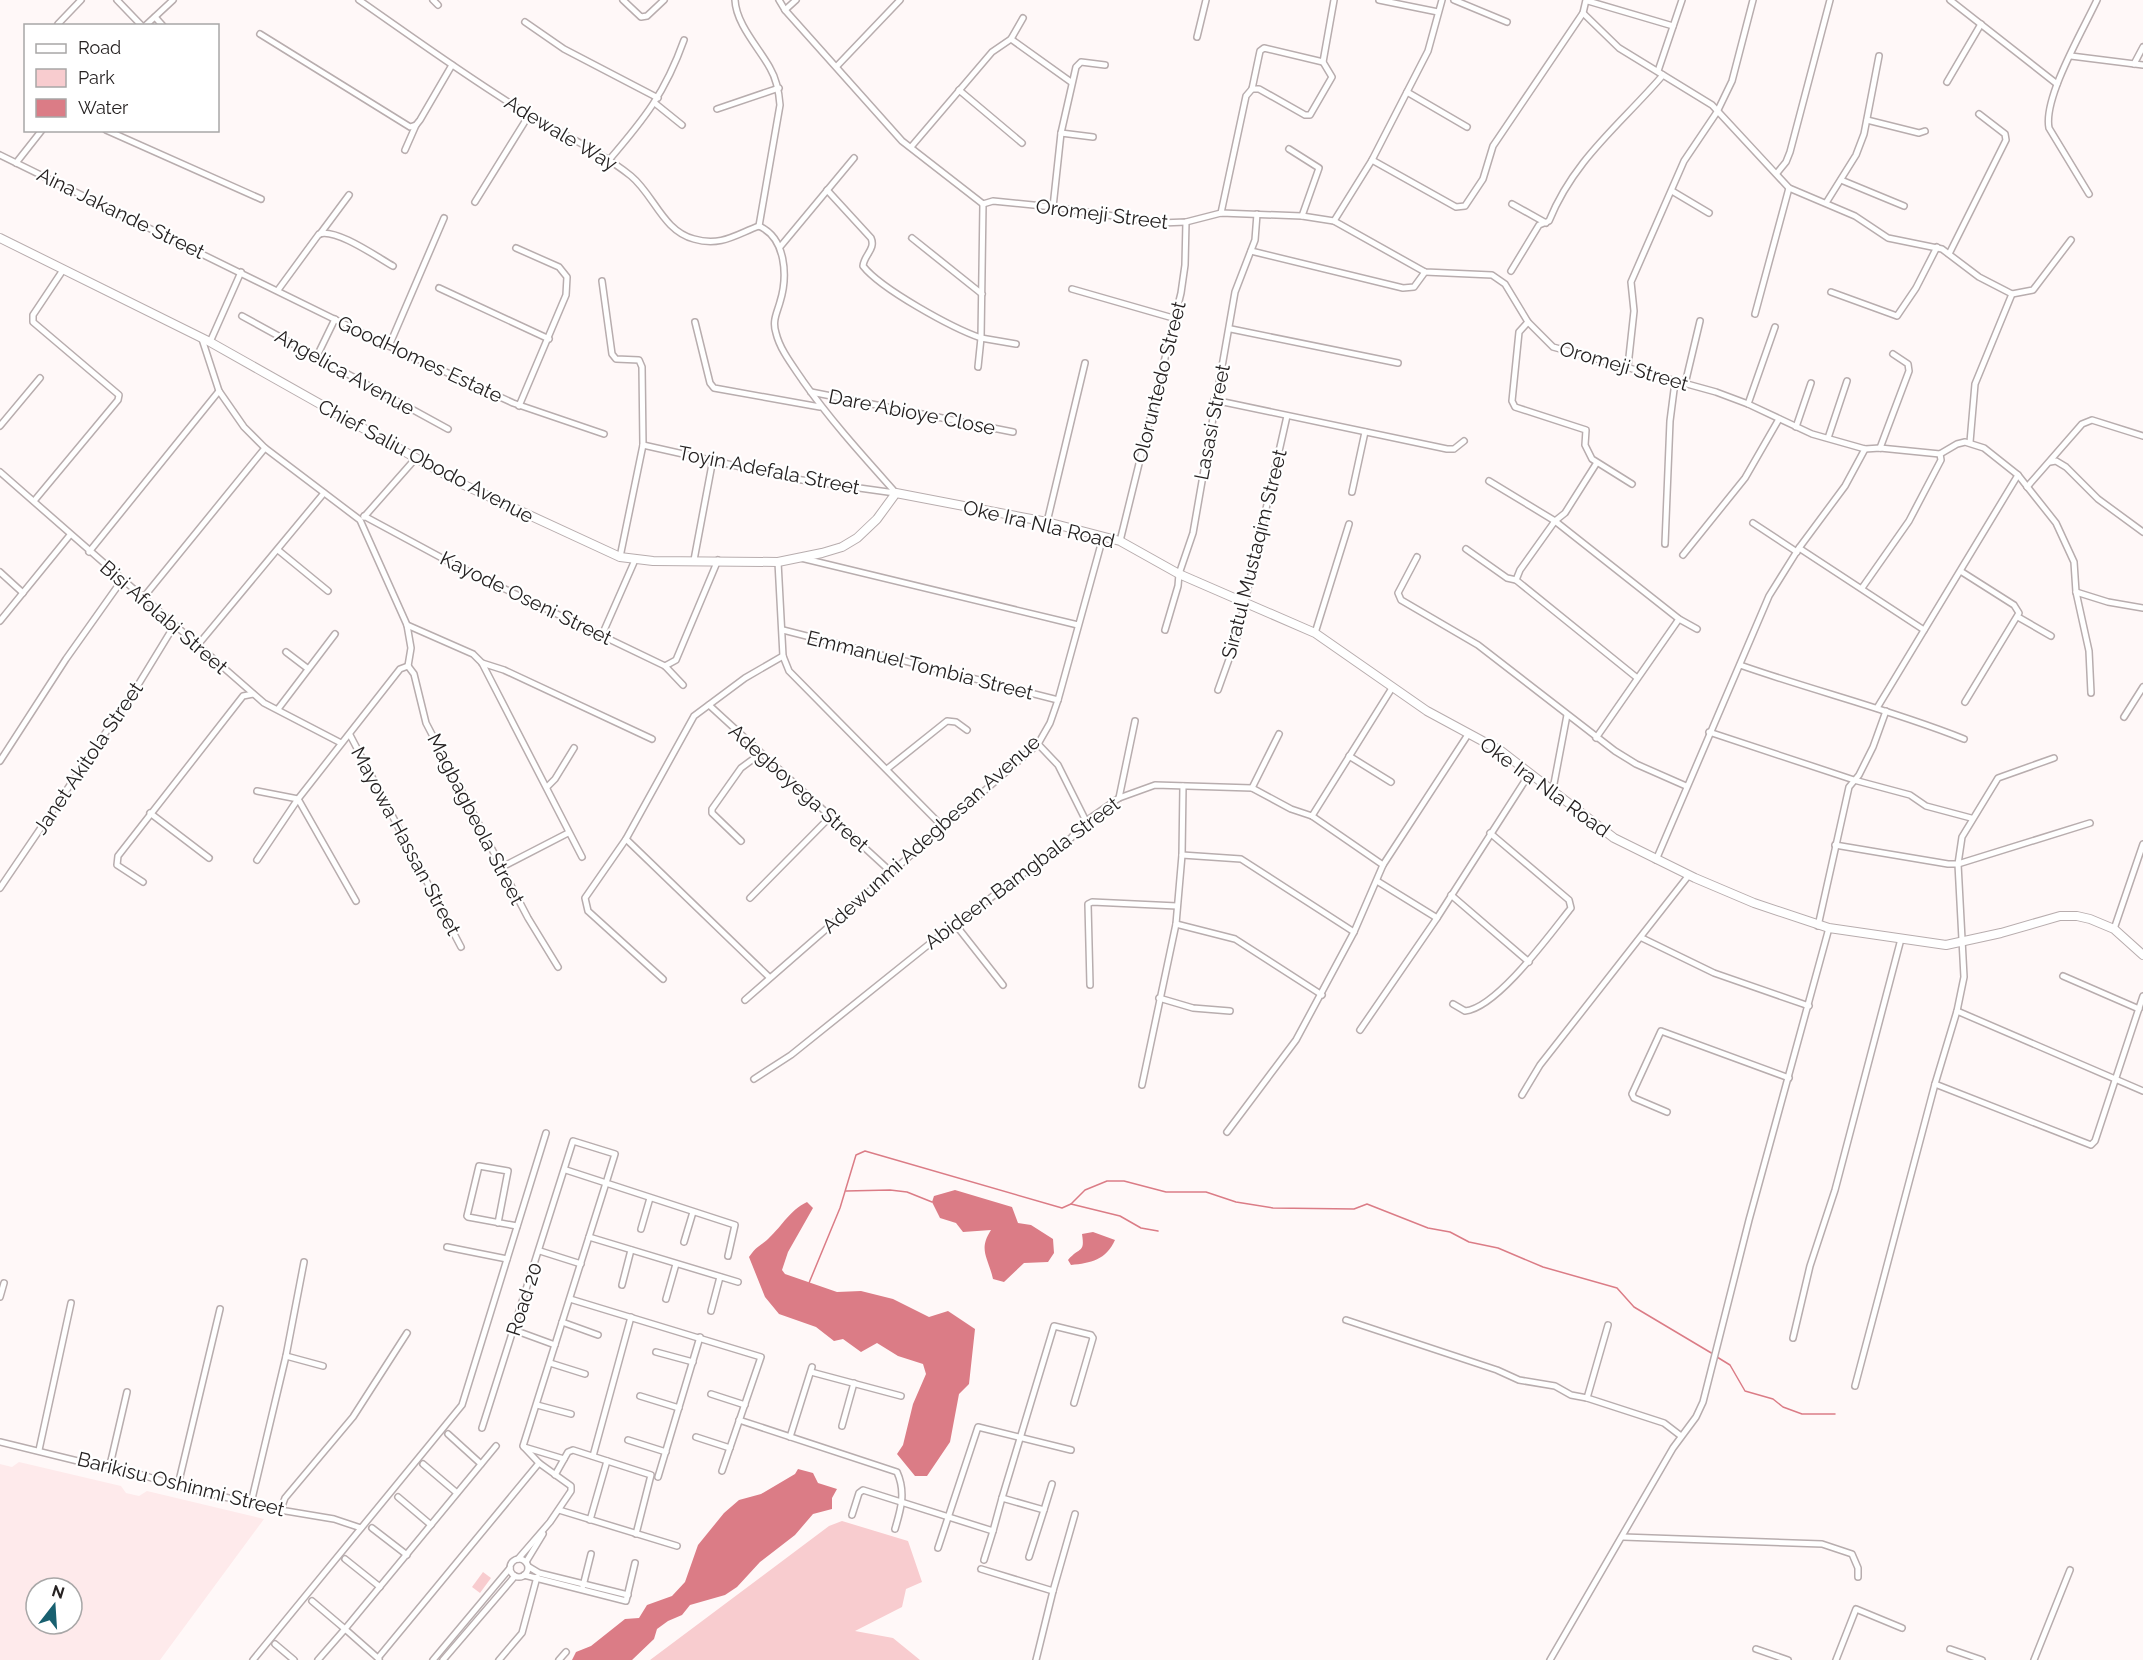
<svg xmlns="http://www.w3.org/2000/svg" width="2143" height="1660" font-family="Raleway,sans-serif">
	<style>
		.built { fill: #feeaeb; fill-rule: evenodd }
		.green { fill: #f8cccf }
		.water { fill: #db7c86 }
		.lines { fill: none; stroke-linecap: round; stroke-linejoin: round }
		.stream { stroke: #db7c86; stroke-width: 1.5 }
		.street-casing { stroke: #b8adae; stroke-width: 8 }
		.secondary-casing { stroke: #b8adae; stroke-width: 10 }
		.street { stroke: #fff; stroke-width: 5 }
		.secondary { stroke: #fff; stroke-width: 8 }
		.labels { text-anchor: middle; dominant-baseline: central; stroke-width: 4.5; stroke-linejoin: round; paint-order: stroke }
		.street-label { font-size: 20px; fill: #262222; stroke: #fff }
	</style>
	<rect width="100%" height="100%" fill="#fff8f8"/>
	<path class="built" d="M19,1462L121,1486L126,1493L139,1496L147,1491L264,1519L160,1660H0V1464L12,1467ZM36,1588H72V1624H36Z"/>
	<g class="green">
		<polygon points="842,1521 908,1541 922,1582 906,1589 902,1607 855,1631 893,1638 920,1660 650,1660 829,1526"/>
		<polygon points="483,1572 491,1578 480,1593 472,1587"/>
	</g>
	<g class="water">
		<path d="M955,1190L1012,1207L1018,1223L1031,1225L1053,1239L1054,1253L1048,1262L1024,1263L1004,1282L993,1279C988,1257 978,1250 991,1230L963,1232L956,1223L940,1218L932,1202L934,1196Z"/>
		<path d="M807,1202L813,1208L788,1252L782,1270L785,1274L837,1292L861,1291L893,1299L929,1317L948,1311L975,1329L969,1384L959,1394L950,1442L927,1476H915L897,1454L903,1445L913,1404L926,1374L923,1364L898,1356L877,1343L861,1352L843,1339L834,1341L816,1327L779,1314L765,1297L749,1257C758,1244 760,1247 769,1238C783,1225 789,1211 807,1202Z"/>
		<path d="M1093,1232L1115,1240C1106,1260 1091,1263 1071,1265L1068,1260C1080,1246 1085,1254 1082,1234Z"/>
		<polygon points="798,1469 813,1473 818,1483 837,1489 832,1498 832,1509 813,1514 795,1535 760,1562 737,1587 725,1595 690,1605 682,1615 668,1621 657,1629 654,1639 632,1660 572,1660 576,1652 591,1646 625,1619 639,1618 647,1605 672,1596 685,1582 698,1545 724,1513 739,1500 761,1494 795,1474"/>
	</g>
	<g class="lines">
		<g class="stream">
			<polyline points="846,1191 890,1190 907,1192 932,1202"/>
			<polyline points="1071,1204 1120,1216 1141,1228 1158,1231"/>
			<polyline points="809,1283 840,1208 856,1155 865,1151 1062,1208 1071,1204 1085,1190 1107,1181 1124,1181 1166,1192 1206,1192 1236,1202 1273,1208 1354,1209 1367,1204 1428,1228 1450,1232 1469,1242 1498,1248 1543,1267 1617,1288 1634,1307 1713,1354"/>
			<polyline points="1717,1357 1730,1365 1745,1391 1773,1399 1783,1407 1802,1414 1835,1414"/>
		</g>
		<g class="street-casing">
			<g id="street">
				<polyline points="117,0 142,26"/>
				<path d="M359,0C415,39 471,80 529,115C563,135 600,151 631,176C654,195 663,231 694,239C721,247 737,234 759,226"/>
				<polyline points="433,0 438,5"/>
				<polyline points="623,0 641,17 647,16 664,0"/>
				<path d="M735,0C736,24 759,48 770,68C777,80 779,92 780,105L759,226"/>
				<polyline points="779,0 785,10 902,141 983,204"/>
				<polyline points="1379,0 1438,12"/>
				<polyline points="1454,0 1507,22"/>
				<polyline points="1950,0 2057,84"/>
				<polyline points="1588,1 1673,26"/>
				<polyline points="785,10 796,0"/>
				<polyline points="1583,13 1619,48 1712,105 1789,188 1855,216 1888,238 1942,249 1979,277 2012,294 1975,384 1970,442"/>
				<polyline points="155,17 163,26"/>
				<polyline points="525,22 564,49 658,98"/>
				<polyline points="58,24 81,0"/>
				<polyline points="145,26 173,0"/>
				<polyline points="260,34 410,127 416,125 420,120 452,65"/>
				<polyline points="1197,37 1206,0"/>
				<polyline points="1011,39 1071,82"/>
				<polyline points="2071,56 2143,65"/>
				<polyline points="2134,64 2143,47"/>
				<polyline points="837,66 900,0"/>
				<polyline points="1658,71 1682,0"/>
				<polyline points="1947,82 1981,24"/>
				<polyline points="1252,89 1259,89 1305,115 1310,115 1332,77 1323,62 1334,0"/>
				<polyline points="959,90 1022,143"/>
				<polyline points="1407,92 1467,127"/>
				<polyline points="656,104 682,125"/>
				<polyline points="717,109 779,88"/>
				<polyline points="1867,120 1919,133 1925,131"/>
				<polyline points="106,130 261,199"/>
				<polyline points="1061,133 1093,137"/>
				<polyline points="911,147 992,52 1011,39 1023,18"/>
				<polyline points="1289,149 1319,168 1302,216"/>
				<polyline points="405,150 416,125"/>
				<polyline points="0,155 389,346 513,403 604,434"/>
				<path d="M609,160C645,118 665,93 684,40"/>
				<polyline points="1372,160 1456,207 1465,206 1483,179 1493,146 1583,13 1586,0"/>
				<polyline points="16,163 42,130"/>
				<polyline points="1777,173 1786,162 1790,152 1830,0"/>
				<polyline points="1841,180 1904,206"/>
				<path d="M827,190L871,238C876,249 864,255 863,266C881,289 952,328 981,338L983,204"/>
				<polyline points="1672,191 1709,213"/>
				<path d="M2089,194L2049,128C2043,98 2083,30 2097,0"/>
				<polyline points="475,202 529,115"/>
				<polyline points="1826,203 1856,155 1864,134 1879,56"/>
				<polyline points="983,204 993,201 1053,207 1161,223 1186,222 1221,213 1302,216 1334,221 1425,272 1492,275 1505,284 1528,322 1553,347 1716,392 1748,404 1812,434 1865,449 1880,448 1940,454 1957,444 1965,442 1984,448 2018,475 2056,523 2074,562 2076,592 2089,651 2091,693"/>
				<polyline points="1512,204 1546,223"/>
				<polyline points="1053,207 1061,133 1076,67 1081,62 1105,65"/>
				<polyline points="1221,213 1246,96 1252,89 1260,51 1264,48 1323,62"/>
				<polyline points="1334,221 1372,160 1428,51 1442,0"/>
				<path d="M759,226C786,238 788,276 780,302C777,313 772,321 776,333C780,350 793,366 803,381C831,421 863,456 896,493"/>
				<polyline points="320,234 349,195"/>
				<polyline points="912,238 982,294"/>
				<polyline points="780,247 854,158"/>
				<polyline points="516,248 559,267 567,277 566,295 519,406"/>
				<polyline points="1251,251 1403,288 1414,287 1425,272"/>
				<polyline points="1949,254 2006,140 2005,134 1979,114"/>
				<path d="M1511,271L1539,225L1549,221C1574,159 1621,124 1663,75"/>
				<polyline points="602,281 612,354 616,359 639,360 642,367 643,445 620,557"/>
				<polyline points="439,288 549,339"/>
				<polyline points="1072,289 1173,318"/>
				<path d="M278,290L319,234C336,228 377,257 393,266"/>
				<polyline points="1831,292 1897,316 1916,288 1937,247"/>
				<polyline points="2012,294 2033,290 2071,240"/>
				<polyline points="1755,314 1789,188"/>
				<polyline points="242,316 448,429"/>
				<polyline points="695,322 710,383 714,388 820,407"/>
				<polyline points="1528,322 1519,332 1512,401 1515,407 1586,430 1585,445 1592,459 1632,484"/>
				<polyline points="1231,329 1398,363"/>
				<polyline points="202,339 219,391 244,427 265,448 360,520 407,625 411,648 408,666"/>
				<polyline points="210,342 241,272"/>
				<polyline points="389,346 444,218"/>
				<polyline points="317,356 335,319"/>
				<polyline points="1628,366 1634,311 1631,282 1684,161 1717,112 1732,81 1753,0"/>
				<polyline points="978,367 981,338 1016,344"/>
				<polyline points="1685,384 1700,321"/>
				<polyline points="811,392 1013,432"/>
				<polyline points="1214,400 1447,449 1454,449 1464,441"/>
				<polyline points="1748,404 1775,327"/>
				<polyline points="0,426 40,378"/>
				<polyline points="1796,427 1811,383"/>
				<polyline points="1828,438 1847,381"/>
				<polyline points="643,445 795,479 895,493"/>
				<polyline points="1880,448 1909,371 1908,364 1893,354"/>
				<polyline points="2050,462 2056,461 2066,467 2098,499 2143,532"/>
				<polyline points="0,472 264,703 341,743"/>
				<polyline points="1489,481 1555,521 1565,513 1596,464"/>
				<polyline points="2027,487 2082,424 2092,420 2143,436"/>
				<polyline points="1352,492 1365,432"/>
				<polyline points="34,501 118,400 119,395 33,322 33,315 63,270"/>
				<polyline points="364,516 453,564 665,666 683,685"/>
				<polyline points="364,517 416,458"/>
				<polyline points="1047,522 1085,363"/>
				<polyline points="1753,523 1797,552"/>
				<polyline points="1120,541 1181,293 1185,265 1186,222"/>
				<polyline points="1665,544 1670,421 1675,382"/>
				<polyline points="1799,548 1924,630"/>
				<polyline points="1466,549 1507,578 1516,580"/>
				<polyline points="278,550 328,591"/>
				<polyline points="89,552 219,391"/>
				<polyline points="1683,555 1745,478 1779,419"/>
				<polyline points="1417,557 1398,593 1401,600 1478,645 1615,751 1636,764 1686,786"/>
				<polyline points="801,558 1078,625"/>
				<polyline points="694,560 713,459"/>
				<polyline points="778,562 783,656 789,671 942,826"/>
				<polyline points="0,572 23,593"/>
				<polyline points="1962,572 2014,605 2019,613 1965,702"/>
				<polyline points="1862,588 1909,521 1941,460 1940,454"/>
				<polyline points="2076,592 2108,602 2143,608"/>
				<polyline points="143,598 265,448"/>
				<polyline points="2018,617 2051,636"/>
				<polyline points="0,621 70,535"/>
				<polyline points="407,625 473,654 482,663 582,857"/>
				<polyline points="783,630 1058,700"/>
				<polyline points="1165,630 1178,586 1179,574 1193,533 1235,292 1255,240 1257,214"/>
				<polyline points="1315,633 1349,524"/>
				<polyline points="602,635 635,560"/>
				<polyline points="197,646 324,493"/>
				<polyline points="286,652 307,668"/>
				<polyline points="482,663 504,670 652,739"/>
				<path d="M1740,665C1814,691 1892,710 1964,739"/>
				<polyline points="408,666 414,674 426,723 528,918 558,967"/>
				<polyline points="665,666 676,660 718,560"/>
				<polyline points="1636,677 1516,580 1520,570 1555,521 1679,619 1697,629"/>
				<polyline points="1218,690 1237,637 1287,416"/>
				<polyline points="709,705 890,871"/>
				<polyline points="1877,708 2018,475"/>
				<polyline points="278,709 335,634"/>
				<polyline points="2124,717 2143,687"/>
				<polyline points="1709,732 1854,780 1910,795 1926,806 1971,818"/>
				<polyline points="350,735 461,947"/>
				<polyline points="1596,738 1679,619"/>
				<polyline points="1038,744 1058,765 1086,821"/>
				<polyline points="1349,756 1391,782"/>
				<polyline points="0,761 66,659 122,580"/>
				<polyline points="887,769 947,721 956,722 967,730"/>
				<polyline points="547,787 555,779 574,748"/>
				<polyline points="1252,788 1279,734"/>
				<polyline points="1553,789 1567,715"/>
				<polyline points="257,791 298,799 356,901"/>
				<polyline points="1119,798 1135,721"/>
				<polyline points="150,813 209,858"/>
				<polyline points="1312,816 1392,688"/>
				<polyline points="626,839 769,977"/>
				<polyline points="741,841 712,813 712,809 741,768 760,754"/>
				<polyline points="1835,845 1948,864 1958,864 2090,823"/>
				<polyline points="1182,855 1241,859 1354,932"/>
				<polyline points="257,860 298,799 400,669 408,666"/>
				<polyline points="1656,860 1769,596 1799,548 1845,486 1865,449"/>
				<polyline points="502,867 568,833"/>
				<polyline points="1377,881 1437,918"/>
				<polyline points="143,882 117,865 118,856 243,696 253,694"/>
				<polyline points="0,888 138,685 174,626"/>
				<polyline points="1451,895 1529,962"/>
				<polyline points="750,898 830,817"/>
				<polyline points="955,924 1003,985"/>
				<polyline points="1176,924 1235,939 1322,995"/>
				<polyline points="1818,926 1849,787 1859,775 1873,747 1886,711"/>
				<polyline points="2114,929 2143,844"/>
				<polyline points="1642,938 1714,973 1809,1006"/>
				<polyline points="2063,976 2139,1009"/>
				<polyline points="663,979 588,911 585,898 626,839 694,716 745,678 783,656"/>
				<polyline points="1090,985 1088,904 1092,902 1177,906"/>
				<polyline points="1159,998 1193,1008 1230,1011"/>
				<polyline points="745,1000 1038,744 1050,723 1058,700 1103,537"/>
				<path d="M1453,1004L1465,1011C1497,1008 1551,933 1571,908L1569,900L1490,833"/>
				<polyline points="1957,1011 2143,1091"/>
				<polyline points="1360,1030 1437,918 1530,773"/>
				<polyline points="754,1079 791,1055 938,937 1071,838 1086,821 1119,798 1155,785 1252,788 1291,809 1312,816 1383,865"/>
				<polyline points="1935,1084 2091,1145 2095,1141 2143,996"/>
				<polyline points="1142,1085 1176,924 1182,855 1183,786"/>
				<polyline points="1522,1095 1540,1065 1689,875"/>
				<polyline points="1667,1112 1634,1098 1632,1094 1661,1031 1789,1078"/>
				<polyline points="1227,1132 1296,1040 1354,932 1383,865 1469,733"/>
				<polyline points="498,1223 508,1171 479,1166 467,1216 468,1217 517,1226"/>
				<polyline points="641,1229 650,1198"/>
				<polyline points="589,1237 738,1282"/>
				<polyline points="684,1242 693,1212"/>
				<polyline points="447,1247 507,1259"/>
				<polyline points="540,1251 581,1264"/>
				<polyline points="622,1285 631,1250"/>
				<polyline points="0,1297 4,1283"/>
				<polyline points="570,1299 761,1357 722,1471"/>
				<polyline points="666,1299 676,1264"/>
				<polyline points="711,1311 720,1277"/>
				<polyline points="1346,1320 1497,1370 1519,1380 1555,1386 1571,1395 1587,1398 1664,1423 1681,1436"/>
				<polyline points="562,1322 598,1335"/>
				<polyline points="514,1330 555,1345"/>
				<polyline points="1793,1338 1810,1266 1835,1190 1901,939"/>
				<polyline points="656,1352 693,1362"/>
				<polyline points="286,1356 323,1366"/>
				<polyline points="550,1363 585,1374"/>
				<polyline points="811,1372 901,1396"/>
				<polyline points="1855,1386 1935,1084 1957,1011 1964,977 1958,864 1962,837 1998,778 2054,758"/>
				<polyline points="711,1394 745,1405"/>
				<polyline points="640,1396 679,1408"/>
				<polyline points="1587,1398 1608,1325"/>
				<polyline points="537,1405 571,1414"/>
				<path d="M739,1420L897,1472C906,1492 901,1509 895,1529"/>
				<polyline points="842,1426 854,1383"/>
				<polyline points="482,1428 573,1141 615,1154 606,1183 735,1225 728,1256"/>
				<polyline points="448,1434 481,1464"/>
				<polyline points="696,1437 730,1448"/>
				<polyline points="790,1437 812,1367"/>
				<polyline points="628,1440 666,1452"/>
				<polyline points="0,1442 94,1465 110,1465 171,1484 274,1509 334,1519 361,1528"/>
				<polyline points="524,1447 564,1459"/>
				<polyline points="39,1450 71,1303"/>
				<polyline points="593,1456 631,1317"/>
				<polyline points="423,1464 457,1493"/>
				<polyline points="110,1465 127,1392"/>
				<polyline points="555,1475 568,1452 573,1450 651,1475 636,1534"/>
				<polyline points="658,1477 700,1337"/>
				<polyline points="178,1485 220,1309"/>
				<polyline points="398,1497 431,1525"/>
				<polyline points="1002,1498 1054,1326 1091,1335 1093,1338 1074,1403"/>
				<polyline points="251,1503 286,1356 304,1262"/>
				<polyline points="281,1509 285,1498 353,1417 407,1333"/>
				<polyline points="559,1510 677,1546"/>
				<polyline points="1044,1510 1052,1484"/>
				<polyline points="852,1515 859,1493 863,1490 993,1531 1002,1498 1044,1510 1029,1557"/>
				<polyline points="590,1520 607,1461"/>
				<polyline points="372,1528 407,1555"/>
				<polyline points="1623,1537 1822,1544 1852,1554 1858,1568 1858,1577"/>
				<polyline points="938,1548 978,1427 1071,1450"/>
				<polyline points="345,1559 380,1587"/>
				<polyline points="518,1559 550,1522 571,1491 571,1486 539,1463"/>
				<circle cx="519" cy="1568" r="9"/>
				<polyline points="984,1560 993,1531"/>
				<polyline points="526,1562 543,1534"/>
				<polyline points="529,1567 539,1573 628,1595"/>
				<polyline points="981,1569 1053,1591"/>
				<polyline points="524,1575 626,1601 635,1563"/>
				<polyline points="583,1586 591,1554"/>
				<polyline points="312,1601 345,1629 496,1446"/>
				<polyline points="275,1644 294,1660"/>
				<polyline points="1756,1649 1788,1660"/>
				<polyline points="1950,1649 1982,1660"/>
				<polyline points="378,1658 539,1463 523,1446 606,1183 566,1170"/>
				<polyline points="253,1660 462,1405 546,1133"/>
				<polyline points="318,1660 345,1629 379,1659"/>
				<polyline points="433,1660 510,1568"/>
				<polyline points="443,1660 515,1576"/>
				<polyline points="499,1660 522,1633 537,1577"/>
				<polyline points="559,1660 566,1652"/>
				<polyline points="1036,1660 1053,1591 1075,1514"/>
				<polyline points="1550,1660 1673,1448 1696,1417 1703,1402 1749,1220 1829,928"/>
				<polyline points="1836,1660 1856,1609 1902,1628"/>
				<polyline points="2034,1660 2070,1570"/>
			</g>
		</g>
		<g class="secondary-casing">
			<polyline id="secondary" points="0,238 210,342 462,484 620,557 653,561 778,562 822,553 842,547 857,538 877,519 896,493 1047,522 1120,541 1179,574 1315,633 1427,711 1501,751 1614,838 1695,878 1754,903 1829,928 1946,945 2001,933 2060,916 2077,916 2090,919 2114,929 2143,955"/>
		</g>
		<use href="#street" class="street"/>
		<use href="#secondary" class="secondary"/>
	</g>
	<g class="labels">
		<g class="street-label">
			<text transform="translate(561 133) rotate(31)">Adewale Way</text>
			<text transform="translate(121 213) rotate(26)">Aina Jakande Street</text>
			<text transform="translate(1102 214) rotate(7)">Oromeji Street</text>
			<text transform="translate(420 359) rotate(25)">GoodHomes Estate</text>
			<text transform="translate(1624 366) rotate(16)">Oromeji Street</text>
			<text transform="translate(345 372) rotate(29)">Angelica Avenue</text>
			<text transform="translate(1159 382) rotate(-76)">Oloruntedo Street</text>
			<text transform="translate(912 412) rotate(11)">Dare Abioye Close</text>
			<text transform="translate(1212 422) rotate(-79)">Lasasi Street</text>
			<text transform="translate(426 461) rotate(28)">Chief Saliu Obodo Avenue</text>
			<text transform="translate(769 470) rotate(11)">Toyin Adefala Street</text>
			<text transform="translate(1039 524) rotate(13)">Oke Ira Nla Road</text>
			<text transform="translate(1254 554) rotate(-76)">Siratul Mustaqim Street</text>
			<text transform="translate(526 598) rotate(26)">Kayode Oseni Street</text>
			<text transform="translate(164 617) rotate(41)">Bisi Afolabi Street</text>
			<text transform="translate(920 665) rotate(14)">Emmanuel Tombia Street</text>
			<text transform="translate(88 758) rotate(-56)">Janet Akitola Street</text>
			<text transform="translate(1545 787) rotate(36)">Oke Ira Nla Road</text>
			<text transform="translate(799 788) rotate(42)">Adegboyega Street</text>
			<text transform="translate(476 819) rotate(63)">Magbagbeola Street</text>
			<text transform="translate(931 834) rotate(-42)">Adewunmi Adegbesan Avenue</text>
			<text transform="translate(406 841) rotate(62)">Mayowa Hassan Street</text>
			<text transform="translate(1022 873) rotate(-37)">Abideen Bamgbala Street</text>
			<text transform="translate(524 1299) rotate(-72)">Road 20</text>
			<text transform="translate(181 1484) rotate(14)">Barikisu Oshinmi Street</text>
		</g>
	</g>
	<rect x="24" y="24" width="195" height="108" fill="#ffffff" stroke="#a8a7a7" stroke-width="1.5"/>
	<rect x="36" y="44" width="30" height="9" fill="#ffffff" stroke="#a8a7a7" stroke-width="1.5"/>
	<text x="78" y="54" font-size="18" fill="#262222">Road</text>
	<rect x="36" y="69" width="30" height="18" fill="#f8cccf" stroke="#a8a7a7" stroke-width="1.5"/>
	<text x="78" y="84" font-size="18" fill="#262222">Park</text>
	<rect x="36" y="99" width="30" height="18" fill="#db7c86" stroke="#a8a7a7" stroke-width="1.5"/>
	<text x="78" y="114" font-size="18" fill="#262222">Water</text>
	<g transform="translate(54 1606) rotate(17)"><circle r="28" fill="#ffffff" stroke="#a8a7a7" stroke-width="1.5"/>
	<path d="M0-4.5L10 22L0 15L-10 22Z" fill="#186070"/>
	<text y="-9" font-size="16" font-weight="bold" text-anchor="middle" fill="#262222">N</text>
	</g>
</svg>
